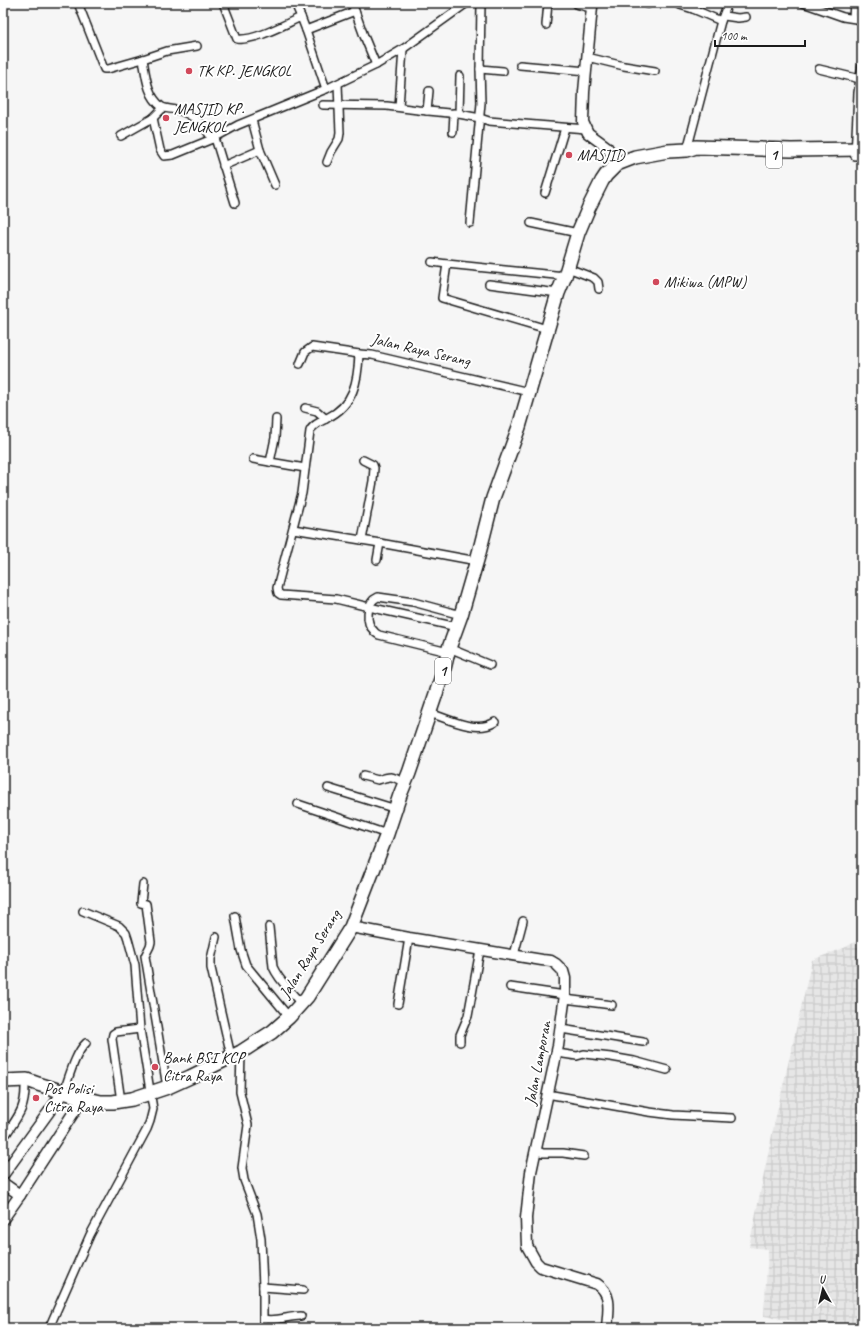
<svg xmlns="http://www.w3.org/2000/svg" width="865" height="1331" font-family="Caveat,sans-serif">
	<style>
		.industrial { fill: url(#industrial-grid) }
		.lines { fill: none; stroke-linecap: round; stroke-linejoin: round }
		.street-casing { stroke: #1c1c1c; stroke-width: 10 }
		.secondary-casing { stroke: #1c1c1c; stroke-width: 13 }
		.highway-casing { stroke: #1c1c1c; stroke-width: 16 }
		.street { stroke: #fff; stroke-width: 7 }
		.secondary { stroke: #fff; stroke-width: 10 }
		.highway { stroke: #fff; stroke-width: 13 }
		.poi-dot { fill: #d1495b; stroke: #fff; stroke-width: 1.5 }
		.labels { text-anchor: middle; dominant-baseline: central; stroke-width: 4; stroke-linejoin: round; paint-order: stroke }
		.shield { fill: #fff; stroke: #606060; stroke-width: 1 }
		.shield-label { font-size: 15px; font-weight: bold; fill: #1c1c1c }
		.poi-label { font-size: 16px; fill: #1c1c1c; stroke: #fff; text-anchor: start }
		.street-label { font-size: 16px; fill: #1c1c1c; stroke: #fff }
	</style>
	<defs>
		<pattern id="industrial-grid" width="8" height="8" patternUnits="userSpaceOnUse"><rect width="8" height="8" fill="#e6e6e6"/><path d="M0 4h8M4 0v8" fill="none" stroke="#c5c5c5"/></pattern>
	</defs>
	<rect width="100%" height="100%" fill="#f6f6f6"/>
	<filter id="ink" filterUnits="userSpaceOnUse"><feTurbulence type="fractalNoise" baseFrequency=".025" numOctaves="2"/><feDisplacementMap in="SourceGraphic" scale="8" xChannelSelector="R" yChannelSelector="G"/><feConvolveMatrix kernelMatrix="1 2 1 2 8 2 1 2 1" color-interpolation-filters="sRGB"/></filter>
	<g filter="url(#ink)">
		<polygon class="industrial" points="862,938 862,1328 837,1328 764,1316 768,1249 749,1247 774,1125 812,960 844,948"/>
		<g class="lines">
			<g class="street-casing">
				<g id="street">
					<path d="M78,3L104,69H108L143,59C146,76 147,96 162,107C166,109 173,109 177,110C193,114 204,125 212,139L238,125L326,89L376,65L403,49L467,3"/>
					<path d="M223,3L237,39C255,41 283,25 301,17L306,30L355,11L364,36L376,65"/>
					<polyline points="295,3 301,17"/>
					<polyline points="352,3 355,11"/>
					<polyline points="645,3 648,4"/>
					<polyline points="695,3 693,9 721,21"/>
					<polyline points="803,3 843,17 862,20"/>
					<polyline points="680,5 693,9"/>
					<polyline points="724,16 738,18 746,17"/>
					<polyline points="853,18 854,3"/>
					<polyline points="546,25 548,3"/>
					<polyline points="306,30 326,89"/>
					<polyline points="587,57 624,66 655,71"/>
					<polyline points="143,59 167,51 197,46"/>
					<polyline points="520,65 587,71"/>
					<polyline points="480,69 503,71"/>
					<polyline points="819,69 860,79"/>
					<polyline points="323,105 387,106 418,110 459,114 480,118 489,121 586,129"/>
					<polyline points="399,107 403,49"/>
					<polyline points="427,111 429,91"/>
					<polyline points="459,114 460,76"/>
					<polyline points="153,118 160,150 164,156 173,155 212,139"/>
					<polyline points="252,120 260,150 275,185"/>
					<polyline points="453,132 454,113"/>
					<polyline points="121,136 153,118 163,108"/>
					<polyline points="215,138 235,203"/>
					<polyline points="687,150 721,21 728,3"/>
					<polyline points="855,156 858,93 862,64"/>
					<polyline points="327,162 331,152 339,139 340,133 338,84"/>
					<polyline points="223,166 260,150"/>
					<polyline points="545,193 565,128"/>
					<polyline points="470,223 481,103 480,69 481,3"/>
					<polyline points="531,223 578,233"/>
					<polyline points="432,262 447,264 565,276"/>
					<polyline points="447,264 442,298 547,329"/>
					<polyline points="568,268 594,278 598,282 599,289"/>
					<polyline points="489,284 558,293"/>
					<polyline points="300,364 305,352 312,347 359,354"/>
					<polyline points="305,408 317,411 326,419"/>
					<polyline points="276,419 275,438 270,462 305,468"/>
					<polyline points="253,459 270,462"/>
					<polyline points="293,529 380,543 477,561"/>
					<polyline points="362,540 373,481 374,468 373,465 363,460"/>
					<polyline points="377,560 380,543"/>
					<path d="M457,627L369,607L336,599L281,595L278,593L277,588L302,493L310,431C313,424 321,422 327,418C354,405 358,381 359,354L372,355L529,392"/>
					<polyline points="449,648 490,665"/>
					<path d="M448,652L379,635C377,634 375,633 374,631C365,623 366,602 378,597L413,602L461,615"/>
					<path d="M430,713C448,719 477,734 495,722"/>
					<path d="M363,776L378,780C392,775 392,776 405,783"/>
					<polyline points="328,788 396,809"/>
					<polyline points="298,804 387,834"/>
					<polyline points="143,884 141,903 146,904 151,942 150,946 145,956 167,1087"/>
					<polyline points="235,916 241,950 246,965 289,1017"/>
					<path d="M269,927L273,967C279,981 292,992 301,1004"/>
					<polyline points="216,937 211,959 211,968 231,1056"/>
					<polyline points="514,955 523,921"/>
					<polyline points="510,987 565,995"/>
					<polyline points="565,999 612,1005"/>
					<polyline points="398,1004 409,938"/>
					<polyline points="561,1029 643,1042"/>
					<polyline points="460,1042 460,1035 468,1016 480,950"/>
					<polyline points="241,1052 240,1092 248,1125 242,1168 244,1180 257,1214 261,1239 263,1287 263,1328"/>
					<polyline points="557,1053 577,1056 584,1054 611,1057 634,1061 667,1070"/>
					<path d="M64,1091C69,1078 75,1053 86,1043"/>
					<polyline points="547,1094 649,1112 673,1115 732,1118"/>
					<polyline points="121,1101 112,1039 113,1034 116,1032 140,1029"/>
					<path d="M7,1133C18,1116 25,1109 25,1088"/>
					<polyline points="535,1150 543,1153 563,1153 584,1156"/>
					<polyline points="263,1287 303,1290"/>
					<path d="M263,1319C277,1322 288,1316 301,1316"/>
					<polyline points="49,1328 90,1235 147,1129 150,1121 153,1109 140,1029 135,965 128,939 126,933 119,926 83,911"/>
				</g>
			</g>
			<g class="secondary-casing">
				<g id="secondary">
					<polyline points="578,3 592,7 584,92 583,122 588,133 592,136 607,147 617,164"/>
					<path d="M351,927L409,938L542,960L551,961L556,964L563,971L565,978V995L558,1046L531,1172L526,1218L527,1246L536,1262L541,1267L597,1284C613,1294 608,1312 607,1328"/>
					<polyline points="3,1175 64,1091"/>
					<polyline points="3,1183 20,1195"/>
					<polyline points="3,1219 20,1195 83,1098"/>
				</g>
			</g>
			<g class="highway-casing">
				<polyline id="highway" points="3,1081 27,1080 38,1084 83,1098 101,1102 113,1102 132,1099 168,1087 190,1077 241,1052 272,1032 289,1017 307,997 351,927 387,834 400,795 409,773 443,673 449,648 461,615 479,553 493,498 519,427 558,293 565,276 578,233 589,207 602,181 606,175 617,164 635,157 668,151 687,150 696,147 791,150 862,149"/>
			</g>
			<use href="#street" class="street"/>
			<use href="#secondary" class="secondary"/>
			<use href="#highway" class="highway"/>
		</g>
	</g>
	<g class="poi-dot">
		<circle cx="189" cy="71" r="4"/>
		<circle cx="166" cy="118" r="4"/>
		<circle cx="569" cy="155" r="4"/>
		<circle cx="656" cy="282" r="4"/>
		<circle cx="155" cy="1067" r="4"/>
		<circle cx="36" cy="1098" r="4"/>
	</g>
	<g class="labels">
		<g class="shield">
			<rect x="766" y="142" width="16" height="26" rx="3"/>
			<rect x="435" y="658" width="16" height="26" rx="3"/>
		</g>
		<g class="shield-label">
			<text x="774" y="155">1</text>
			<text x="443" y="671">1</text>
		</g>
		<g class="poi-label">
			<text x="197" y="71">TK KP. JENGKOL</text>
			<text x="174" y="109">MASJID KP.<tspan x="174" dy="18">JENGKOL</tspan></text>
			<text x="577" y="155">MASJID</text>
			<text x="664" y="282">Mikiwa (MPW)</text>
			<text x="163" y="1058">Bank BSI KCP<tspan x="163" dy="18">Citra Raya</tspan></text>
			<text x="44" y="1089">Pos Polisi<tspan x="44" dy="18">Citra Raya</tspan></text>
		</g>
		<g class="street-label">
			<text transform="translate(421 350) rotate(13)">Jalan Raya Serang</text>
			<text transform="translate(310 954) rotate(-58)">Jalan Raya Serang</text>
			<text transform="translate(538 1063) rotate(-79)">Jalan Lamporan</text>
		</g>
	</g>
	<rect width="865" height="1331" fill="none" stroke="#fff" stroke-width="16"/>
	<rect x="8" y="8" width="849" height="1315" fill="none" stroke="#1c1c1c" stroke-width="1.5" filter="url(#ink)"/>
	<g transform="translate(823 1289) rotate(352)" stroke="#ffffff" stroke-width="3" paint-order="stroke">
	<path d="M0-3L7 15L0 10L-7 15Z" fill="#1c1c1c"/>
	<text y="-6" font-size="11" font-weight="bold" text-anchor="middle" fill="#1c1c1c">U</text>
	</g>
	<path d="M715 40v6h90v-6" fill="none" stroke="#1c1c1c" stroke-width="2"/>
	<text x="721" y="40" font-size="12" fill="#1c1c1c" stroke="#ffffff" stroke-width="3" paint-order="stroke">100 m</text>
</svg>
